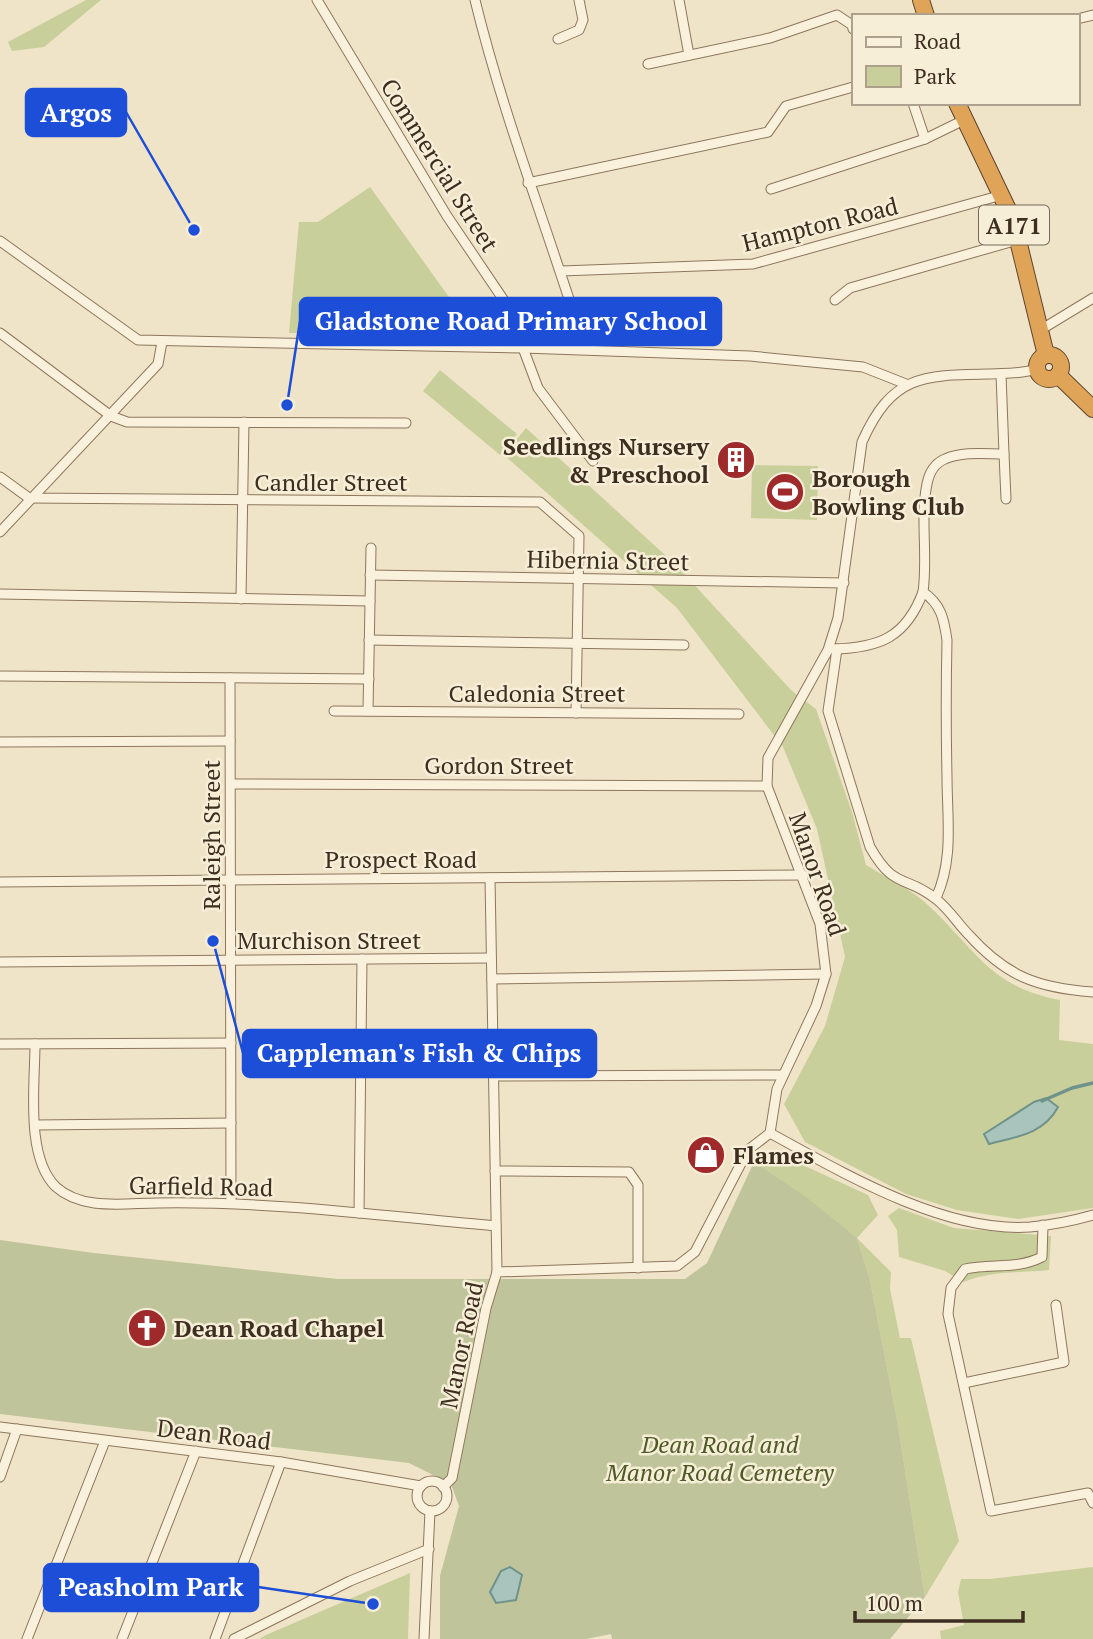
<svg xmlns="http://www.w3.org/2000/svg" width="1093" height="1639" font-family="'PT Serif',serif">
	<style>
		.green { fill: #c9cf9b }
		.cemetery { fill: #bfc49a }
		.water { fill: #a9c4bc; stroke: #6f938a; stroke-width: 2 }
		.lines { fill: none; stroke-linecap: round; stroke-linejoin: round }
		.stream { stroke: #6f938a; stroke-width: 3.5 }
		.street-casing { stroke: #8d765c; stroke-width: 11 }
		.highway-casing { stroke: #5b4430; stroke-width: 18 }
		.street { stroke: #faf1dc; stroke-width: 9 }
		.highway { stroke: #e0a458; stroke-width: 16 }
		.labels { text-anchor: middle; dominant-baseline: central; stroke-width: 5; stroke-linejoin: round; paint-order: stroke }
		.shield { fill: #f7eed8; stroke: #756857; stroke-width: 2 }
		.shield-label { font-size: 23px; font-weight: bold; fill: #3d2e20 }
		.street-label { font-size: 24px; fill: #3d2e20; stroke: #f7eed8 }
		.poi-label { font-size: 24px; font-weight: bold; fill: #3d2e20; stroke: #f7eed8; text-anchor: start }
		.park-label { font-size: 24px; font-style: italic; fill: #4d5a26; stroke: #f7eed8 }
		.leader { fill: none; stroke: #1d4ed8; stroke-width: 2.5 }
		.callout-dot { fill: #1d4ed8; stroke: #f7eed8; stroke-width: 2.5 }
		.callout { fill: #1d4ed8; stroke: #1d4ed8; stroke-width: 2.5 }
		.callout-label { font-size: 26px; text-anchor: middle; font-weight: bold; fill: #fff }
	</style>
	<rect width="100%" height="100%" fill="#f0e4c8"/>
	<g class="green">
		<polygon points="86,0 101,0 44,47 12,51 8,42"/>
		<polygon points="370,187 477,336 289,333 299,222 318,222"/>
		<polygon points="440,370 517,434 500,455 423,391"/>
		<path d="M526,428L676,565L792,691L816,709L852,812L866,865C887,878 913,890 930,907C978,952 989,986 1060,1000L1059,1040L1093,1044V1208L1018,1219L957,1210L906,1194L805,1142L784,1104L825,1026L845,957L817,829L783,747L677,608L504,455Z"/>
		<polygon points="752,465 818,466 817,520 751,518"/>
		<polygon points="779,1154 868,1195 878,1215 857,1238 891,1272 890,1289 900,1338 911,1338 959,1541 925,1597 897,1419 870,1280 857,1238 754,1162 763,1157"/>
		<path d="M899,1208L954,1228L1051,1236L1049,1270C1021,1273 989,1271 964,1282L945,1271L899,1257L897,1230L888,1216Z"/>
		<polygon points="1093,1567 1093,1639 941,1639 940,1631 964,1625 958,1592 961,1579 990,1579"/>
		<polygon points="410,1573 408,1639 259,1639 266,1635"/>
	</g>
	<polygon class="cemetery" points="754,1162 806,1197 857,1238 870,1280 897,1419 925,1597 890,1639 612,1639 611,1634 586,1639 440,1639 440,1576 459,1506 451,1484 409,1463 0,1414 0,1240 94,1253 338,1279 685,1279 707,1263"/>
	<g class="water">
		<path d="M1046,1098L1058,1107C1044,1134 1016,1137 989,1144L984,1134L1034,1102Z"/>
		<polygon points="510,1567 522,1575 516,1600 496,1603 490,1592 501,1571"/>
	</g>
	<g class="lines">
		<polyline class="stream" points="1042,1101 1072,1088 1093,1083"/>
		<g class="street-casing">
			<g id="street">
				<polyline points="317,0 447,216 536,348"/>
				<path d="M475,0C504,119 549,232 585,349"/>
				<polyline points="679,0 689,55"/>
				<polyline points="1077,19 1093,15"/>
				<polyline points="558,39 579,30 583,20 579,0"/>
				<polyline points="648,64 770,38 837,15 852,25 853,29"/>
				<polyline points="913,103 925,139"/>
				<polyline points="528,183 768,132 786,106 853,87"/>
				<polyline points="771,189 925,139 964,120"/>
				<polyline points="0,241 138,340 523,348 750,356 863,367 906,384"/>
				<polyline points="561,271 753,264 1002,195"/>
				<polyline points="835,300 850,288 1017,240"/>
				<polyline points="1042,329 1093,298"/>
				<polyline points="0,333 111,416 127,422 406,423"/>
				<polyline points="523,348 538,388 593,461"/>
				<polyline points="1004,454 1006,499"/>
				<polyline points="0,477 29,498 540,502 579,536 576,713"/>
				<polyline points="0,532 158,364 162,342"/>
				<polyline points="370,575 844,583"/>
				<polyline points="0,594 370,601"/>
				<polyline points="241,599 244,422"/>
				<polyline points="369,640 684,645"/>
				<path d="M833,649C880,648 906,637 923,592"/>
				<path d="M837,649L828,711L870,847C895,891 905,874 936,899C949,909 958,924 969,935C1007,977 1038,988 1093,992"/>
				<polyline points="0,676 369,679"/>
				<polyline points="230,678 231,1202"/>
				<polyline points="334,711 739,714"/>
				<polyline points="368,711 371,548"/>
				<polyline points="0,742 230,741"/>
				<polyline points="231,784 767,786"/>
				<polyline points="490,878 497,1272"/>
				<polyline points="0,882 803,875"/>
				<path d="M936,898C954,859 947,818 947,776C946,731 946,685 947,640C944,619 941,604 923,592C928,557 920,517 927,484C929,473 935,463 945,459C963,451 986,454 1004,454L1001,374"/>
				<polyline points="0,962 491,958"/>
				<polyline points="492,979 826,974"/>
				<polyline points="0,1044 231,1043"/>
				<path d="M35,1044C35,1084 25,1157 56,1187C83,1211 125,1203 158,1203C271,1201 383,1216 496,1226"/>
				<polyline points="494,1076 783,1075"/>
				<polyline points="35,1125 231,1123"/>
				<path d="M770,1133C843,1173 944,1233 1030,1227C1051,1225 1072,1221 1093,1215"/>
				<polyline points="495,1171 629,1172 638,1185 638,1268"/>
				<polyline points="359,1213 362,959"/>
				<path d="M1043,1225L1042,1257C1016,1270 992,1263 965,1269L951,1288L948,1314L991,1511L1088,1493L1093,1503"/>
				<polyline points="964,1383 1064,1362 1056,1305"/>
				<polyline points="0,1427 281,1462 421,1486"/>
				<polyline points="0,1477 17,1429"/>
				<circle cx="432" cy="1496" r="15"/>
				<path d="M443,1487L452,1478L486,1308L497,1272L677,1266L695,1252L748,1150L770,1133L777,1089L816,1006L826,974L820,924L767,786L768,758L828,650L838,618L862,442C892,375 922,375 989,374C1004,373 1022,374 1037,369"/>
				<polyline points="27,1639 105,1441"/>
				<polyline points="122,1639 196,1451"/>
				<polyline points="215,1639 281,1462"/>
				<polyline points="234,1639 350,1581 429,1549"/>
				<polyline points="424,1639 430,1511"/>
			</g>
		</g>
		<g class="highway-casing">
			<g id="highway">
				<polyline points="921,0 926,16"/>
				<polyline points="957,103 1013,220 1046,355"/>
				<circle cx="1049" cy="367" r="12"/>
				<polyline points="1058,375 1093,409"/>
			</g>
		</g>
		<use href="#street" class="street"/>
		<use href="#highway" class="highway"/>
	</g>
	<defs>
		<g id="building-disc" transform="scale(2.0125)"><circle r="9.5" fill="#9e2a2b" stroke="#f7eed8"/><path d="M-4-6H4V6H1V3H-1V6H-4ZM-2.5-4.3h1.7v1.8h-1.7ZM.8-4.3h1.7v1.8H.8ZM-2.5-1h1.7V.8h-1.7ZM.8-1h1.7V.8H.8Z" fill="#fff"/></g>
		<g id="stadium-disc" transform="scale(2.0125)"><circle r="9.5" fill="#9e2a2b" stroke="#f7eed8"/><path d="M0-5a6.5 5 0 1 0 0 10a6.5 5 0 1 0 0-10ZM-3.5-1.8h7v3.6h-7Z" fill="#fff"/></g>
		<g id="shop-disc" transform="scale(2.0125)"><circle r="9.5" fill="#9e2a2b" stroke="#f7eed8"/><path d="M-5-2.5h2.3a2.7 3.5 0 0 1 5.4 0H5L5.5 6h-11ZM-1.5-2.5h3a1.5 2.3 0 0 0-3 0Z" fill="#fff"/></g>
		<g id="church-disc" transform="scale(2.0125)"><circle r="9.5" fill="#9e2a2b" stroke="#f7eed8"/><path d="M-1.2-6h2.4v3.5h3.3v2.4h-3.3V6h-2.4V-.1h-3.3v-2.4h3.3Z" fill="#fff"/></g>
	</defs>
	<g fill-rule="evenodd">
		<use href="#building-disc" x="736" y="460"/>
		<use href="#stadium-disc" x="785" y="492"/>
		<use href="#shop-disc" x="706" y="1155"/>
		<use href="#church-disc" x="147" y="1328"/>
	</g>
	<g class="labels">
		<rect class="shield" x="979" y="205.5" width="70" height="39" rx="5"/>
		<g class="shield-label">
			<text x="1014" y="225">A171</text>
		</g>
		<g class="street-label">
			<text transform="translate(440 165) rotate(58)">Commercial Street</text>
			<text transform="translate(820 224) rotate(-14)">Hampton Road</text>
			<text x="331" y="482">Candler Street</text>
			<text transform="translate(608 560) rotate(1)">Hibernia Street</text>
			<text x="537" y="693">Caledonia Street</text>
			<text x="499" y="765">Gordon Street</text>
			<text transform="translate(211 835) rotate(-90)">Raleigh Street</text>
			<text x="401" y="859">Prospect Road</text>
			<text transform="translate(818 874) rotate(71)">Manor Road</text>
			<text x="329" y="940">Murchison Street</text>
			<text transform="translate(201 1186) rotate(1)">Garfield Road</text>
			<text transform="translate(461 1345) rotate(-78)">Manor Road</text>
			<text transform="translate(214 1434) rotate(7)">Dean Road</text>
		</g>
		<g class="poi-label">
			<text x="709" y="446" text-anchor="end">Seedlings Nursery<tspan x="709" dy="28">&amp; Preschool</tspan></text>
			<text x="812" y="478">Borough<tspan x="812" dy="28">Bowling Club</tspan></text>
			<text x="733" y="1155">Flames</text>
			<text x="174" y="1328">Dean Road Chapel</text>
		</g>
		<g class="park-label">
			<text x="720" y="1444">Dean Road and<tspan x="720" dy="28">Manor Road Cemetery</tspan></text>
		</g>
	</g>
	<path class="leader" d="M194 230L126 112M287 405L300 321M213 941L243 1053M373 1604L258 1587"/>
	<g class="callout-dot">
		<circle cx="194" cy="230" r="7"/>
		<circle cx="287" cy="405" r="7"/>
		<circle cx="213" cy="941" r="7"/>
		<circle cx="373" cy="1604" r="7"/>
	</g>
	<g class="callout">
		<rect x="26" y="89" width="100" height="47" rx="7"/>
		<rect x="300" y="298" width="421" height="47" rx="7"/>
		<rect x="243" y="1030" width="353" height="47" rx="7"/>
		<rect x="44" y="1564" width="214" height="47" rx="7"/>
	</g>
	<g class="callout-label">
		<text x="76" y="122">Argos</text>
		<text x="511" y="330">Gladstone Road Primary School</text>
		<text x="419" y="1062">Cappleman's Fish &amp; Chips</text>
		<text x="151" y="1596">Peasholm Park</text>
	</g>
	<rect x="852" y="14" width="228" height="91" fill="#f7eed8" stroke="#ada18e" stroke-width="2"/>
	<rect x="866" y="37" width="35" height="10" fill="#faf1dc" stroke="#ada18e" stroke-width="2"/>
	<text x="914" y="49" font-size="21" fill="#3d2e20">Road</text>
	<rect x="866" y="66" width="35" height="21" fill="#c9cf9b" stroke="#ada18e" stroke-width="2"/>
	<text x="914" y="84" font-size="21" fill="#3d2e20">Park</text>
	<path d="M855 1611v10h168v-10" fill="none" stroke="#3d2e20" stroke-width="3.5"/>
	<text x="866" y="1611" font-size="21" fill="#3d2e20" stroke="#f7eed8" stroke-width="5" paint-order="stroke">100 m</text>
</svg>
